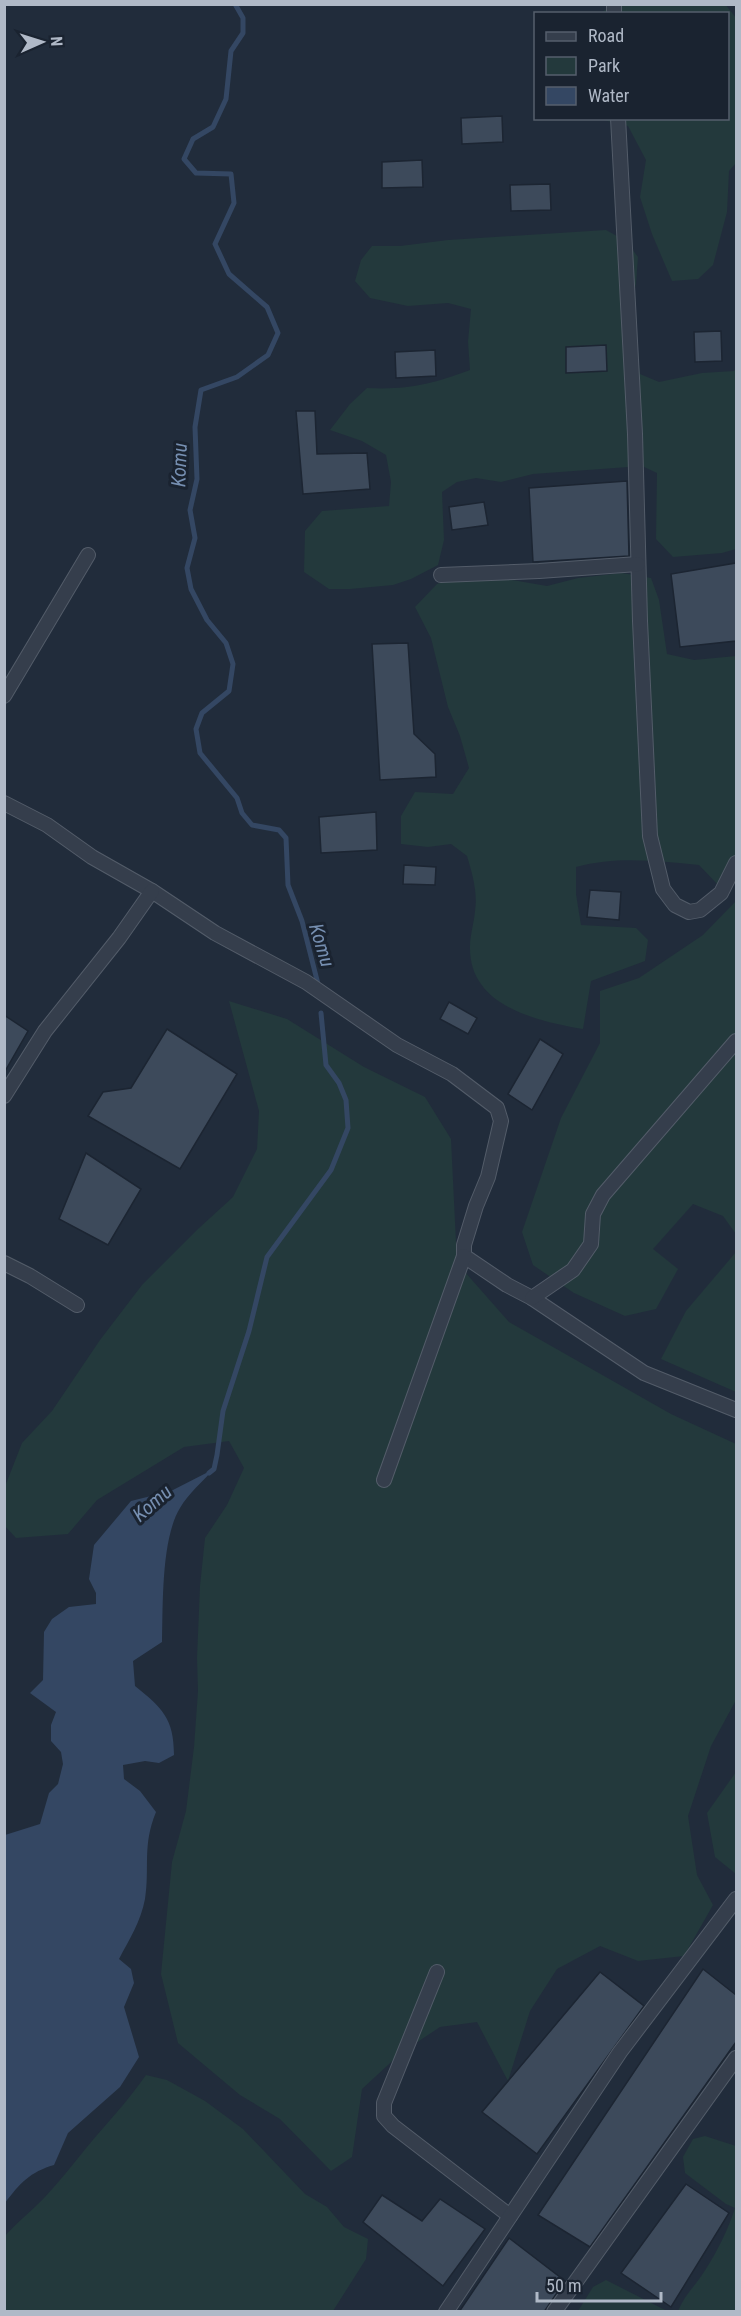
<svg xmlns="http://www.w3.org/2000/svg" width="741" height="2316" font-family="'Roboto Condensed',sans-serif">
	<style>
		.green { fill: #23393c }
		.water { fill: #344763 }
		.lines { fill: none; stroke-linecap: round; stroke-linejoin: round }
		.stream { stroke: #344763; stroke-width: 5 }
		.building { fill: #3d4a5b; stroke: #1c2532; stroke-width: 1.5 }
		.street-casing { stroke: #535c69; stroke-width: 16 }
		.street { stroke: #353e4c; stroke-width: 14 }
		.labels { text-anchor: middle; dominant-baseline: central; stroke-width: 6; stroke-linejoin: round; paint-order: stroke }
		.water-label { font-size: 20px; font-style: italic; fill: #768fb1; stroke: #1a2330 }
	</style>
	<rect width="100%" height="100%" fill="#212c3b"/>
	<g class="green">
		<polygon points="725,4 736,18 736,163 729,171 727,212 713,265 698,279 672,281 652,234 640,197 646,160 628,126 599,119 728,118 728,14 598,14 614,5"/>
		<path d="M606,230L626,241L638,257L636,284L632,299L640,374L659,382L702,373L734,371L736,369V549L722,553L673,557L656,539L657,473L642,466L533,474L501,482L476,478L457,482L442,492L444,540L438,565L411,579L393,585L350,589H329L304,572L305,531L322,511L389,506L391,482L386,455L362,441L330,430L350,404L367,388C409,390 432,384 470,370L468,342L471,309L448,303L408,306L370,298L355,281L361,260L372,246H400L448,240Z"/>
		<path d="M622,573L651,578L659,600L667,654L694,660L736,656V881L720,887L699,865C657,861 617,856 576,867V894L581,925L636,928L648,940L645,961L591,981L583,1029C536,1021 469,1006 470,947C470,935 474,923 475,911C478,892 472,873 467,856L451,844L428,847L401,844V816L415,792L453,794L469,768L460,736L448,707L431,638L415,607L437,584L457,576H490L547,586L578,578Z"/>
		<polygon points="736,901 736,1234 723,1216 693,1204 653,1249 678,1269 656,1309 625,1316 574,1293 533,1265 522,1232 561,1118 600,1043 600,991 639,978 703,935"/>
		<polygon points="229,1001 287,1019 364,1067 425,1097 451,1139 457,1263 509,1322 671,1414 736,1444 736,1700 711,1746 688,1816 697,1875 713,1905 684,1956 638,1961 600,1946 557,1969 530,2011 508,2081 477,2022 440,2027 401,2053 362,2089 352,2157 331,2171 280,2119 240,2095 178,2043 161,1974 172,1862 186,1811 194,1747 198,1691 197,1658 200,1586 205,1538 227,1505 244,1468 229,1441 184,1447 97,1500 68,1534 16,1538 5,1526 4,1489 22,1443 52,1411 100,1340 142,1285 198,1229 233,1197 257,1149 259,1111"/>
		<polygon points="736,1252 736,1392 661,1359 686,1311"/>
		<polygon points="736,1772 736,1874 715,1857 707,1813"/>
		<path d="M146,2075L167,2080L205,2101L243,2129L305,2194L327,2207L344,2227L368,2239L366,2259L333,2311H5V2236C17,2222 32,2211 45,2197C60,2181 73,2164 87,2147C107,2123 128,2101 146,2075Z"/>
		<path d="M705,2136L736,2146V2311H678C684,2296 695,2286 704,2272C717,2252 728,2230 735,2208L726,2204L685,2173L683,2157L693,2139Z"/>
		<polygon points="606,2280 667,2311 578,2311 593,2287"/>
	</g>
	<path class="water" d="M214,1469C203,1481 188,1494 180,1508C161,1539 163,1607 162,1642L133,1661L135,1686C162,1708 174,1718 174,1755L159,1763L145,1761L123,1765L124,1779L140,1791L156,1812C142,1846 150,1867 145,1899C141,1921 129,1940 119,1959L131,1969L134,1983L124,2007L139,2057L120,2087L68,2133L54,2165C30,2172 20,2183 5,2203V1835L40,1824L49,1793L58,1784L63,1764L61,1752L51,1741V1725L56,1712L30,1693L43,1680L44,1632L52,1619L69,1607L96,1604V1593L89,1579L94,1545L131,1501L171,1491Z"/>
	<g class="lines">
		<g class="stream">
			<polyline points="235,4 243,18 243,33 231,51 226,99 213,127 193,139 184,159 196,173 231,174 234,203 215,244 229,274 267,307 278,333 268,355 237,377 201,390 195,427 197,479 190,510 195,538 187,568 191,589 207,620 226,643 233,664 229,691 202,713 196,729 200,753 237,798 242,813 252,825 279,830 286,838 288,885 302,921 318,984"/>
			<polyline points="209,1473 214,1469 217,1455 223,1411 249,1331 267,1257 331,1170 348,1128 346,1100 339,1083 326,1065 321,1013"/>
		</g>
	</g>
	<g class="building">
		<polygon points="502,116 503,142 462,144 461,118"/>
		<polygon points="422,160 423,187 382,188 382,162"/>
		<polygon points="550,184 551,210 511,211 510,185"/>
		<polygon points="721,331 722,361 695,362 694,332"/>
		<polygon points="606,345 607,371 566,373 566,347"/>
		<polygon points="435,350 436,376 396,378 395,352"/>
		<polygon points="296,411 315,411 317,454 367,453 370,489 303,494"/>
		<polygon points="627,481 629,556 533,562 529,488"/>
		<polygon points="484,502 488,525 452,530 449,507"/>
		<polygon points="736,563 736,641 680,647 671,574"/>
		<polygon points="408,643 414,734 435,754 436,777 380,780 372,644"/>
		<polygon points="376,812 377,850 321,853 319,817"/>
		<polygon points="404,865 436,867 435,885 403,884"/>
		<polygon points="590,890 621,892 619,920 587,917"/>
		<polygon points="449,1002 477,1018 468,1034 440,1019"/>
		<polygon points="4,1015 28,1031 4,1073"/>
		<polygon points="167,1029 237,1074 180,1169 88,1116 103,1092 131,1088"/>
		<polygon points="540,1039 563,1054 532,1110 508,1094"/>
		<polygon points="86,1153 141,1189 108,1245 59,1219"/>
		<polygon points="703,1969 736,1995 736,2042 590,2247 538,2215"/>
		<polygon points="600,1972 644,2006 537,2154 482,2112"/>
		<polygon points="686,2184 729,2213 671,2307 621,2273"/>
		<polygon points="382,2195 422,2221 440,2199 485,2229 443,2286 363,2222"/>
		<polygon points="509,2238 565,2281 544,2312 459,2312"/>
	</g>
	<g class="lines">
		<g class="street-casing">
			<g id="street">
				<polyline points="614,4 614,14"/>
				<polyline points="618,118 635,434 640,621 650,836 663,889 675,905 689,912 700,910 721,893 736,863"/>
				<polyline points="441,575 539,571 638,564"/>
				<polyline points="4,696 88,555"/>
				<polyline points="4,803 47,825 92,857 152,891 215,933 306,982 397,1045 452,1074 497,1108 501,1121 488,1177 476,1206 464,1245 464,1256 507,1285 532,1298 644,1373 736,1410"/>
				<polyline points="4,1096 45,1031 119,938 152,891"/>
				<polyline points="4,1263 30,1276 77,1305"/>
				<polyline points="532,1298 573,1270 591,1244 593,1214 603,1195 736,1041"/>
				<polyline points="384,1480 464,1256"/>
				<polyline points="437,1972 384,2103 384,2116 393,2126 510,2216"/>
				<polyline points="446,2312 620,2052 736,1899"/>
				<polyline points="554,2312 736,2058"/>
			</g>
		</g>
		<use href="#street" class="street"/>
	</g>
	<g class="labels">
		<g class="water-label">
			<text transform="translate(179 465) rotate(-88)">Komu</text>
			<text transform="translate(322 945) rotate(73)">Komu</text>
			<text transform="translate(152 1503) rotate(-41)">Komu</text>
		</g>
	</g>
	<rect width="741" height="2316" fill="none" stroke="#b0b9c7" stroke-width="12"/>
	<rect x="534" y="12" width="195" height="108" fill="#1a2330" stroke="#565f6c" stroke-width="1.5"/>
	<rect x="546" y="32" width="30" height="9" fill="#353e4c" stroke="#565f6c" stroke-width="1.5"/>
	<text x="588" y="42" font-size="18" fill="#b0b9c7">Road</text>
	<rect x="546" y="57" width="30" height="18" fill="#23393c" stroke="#565f6c" stroke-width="1.5"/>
	<text x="588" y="72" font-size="18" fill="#b0b9c7">Park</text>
	<rect x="546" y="87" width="30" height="18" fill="#344763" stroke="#565f6c" stroke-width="1.5"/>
	<text x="588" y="102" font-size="18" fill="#b0b9c7">Water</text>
	<g transform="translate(42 42) rotate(87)" stroke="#1a2330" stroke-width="4.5" paint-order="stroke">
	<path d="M0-4.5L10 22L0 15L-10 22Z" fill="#b0b9c7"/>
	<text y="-9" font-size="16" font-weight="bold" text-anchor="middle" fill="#b0b9c7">N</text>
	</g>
	<path d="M537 2292v9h124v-9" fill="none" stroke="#b0b9c7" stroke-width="3"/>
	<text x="546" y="2292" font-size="18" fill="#b0b9c7" stroke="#1a2330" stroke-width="4.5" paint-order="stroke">50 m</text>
</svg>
